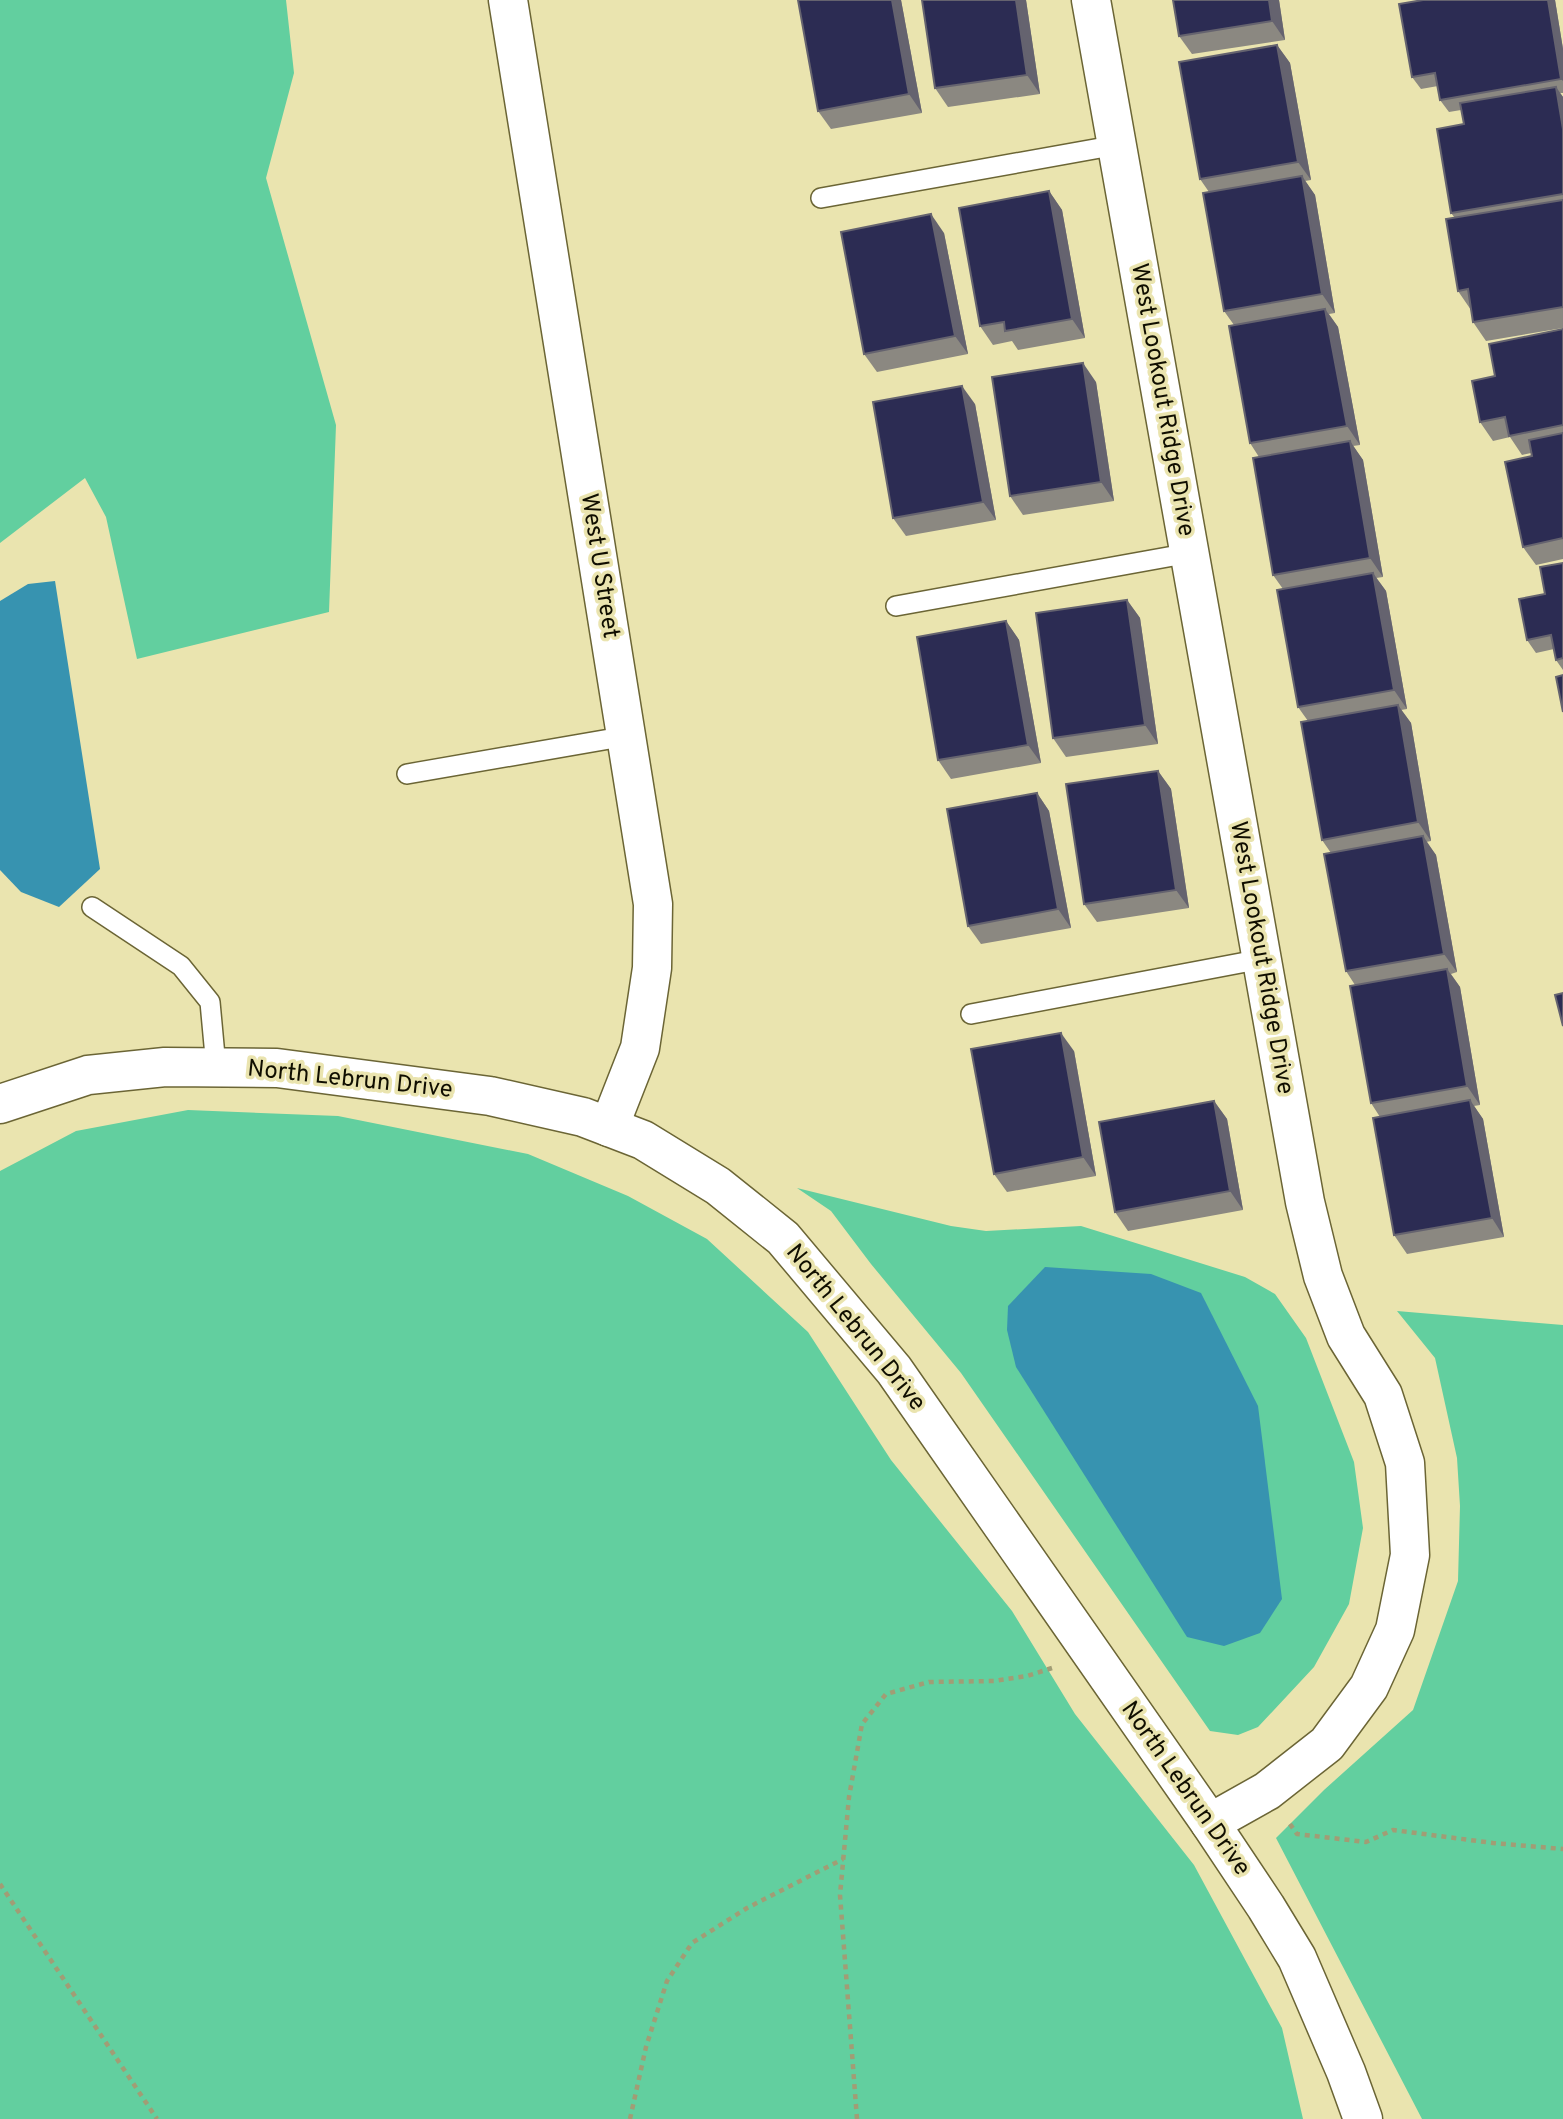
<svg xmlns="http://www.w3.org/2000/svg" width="1563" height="2119" font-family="Overpass,sans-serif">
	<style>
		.green { fill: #62cf9f }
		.water { fill: #3793b0 }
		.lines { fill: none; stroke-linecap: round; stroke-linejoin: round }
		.service-casing { stroke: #6b6535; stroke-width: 22 }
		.minor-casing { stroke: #6b6535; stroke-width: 41 }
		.tertiary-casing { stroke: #6b6535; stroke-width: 41 }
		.path { stroke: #a19d75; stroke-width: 4.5; stroke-dasharray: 5 5; stroke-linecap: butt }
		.service { stroke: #fff; stroke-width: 19 }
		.minor { stroke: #fff; stroke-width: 38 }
		.tertiary { stroke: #fff; stroke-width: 38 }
		.wall { fill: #8b8881 }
		.shaded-wall { fill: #65636f }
		.building { fill: #2c2c53; stroke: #65636f; stroke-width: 2 }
		.labels { text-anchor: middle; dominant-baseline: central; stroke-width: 7; stroke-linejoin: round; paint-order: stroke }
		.street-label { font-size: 24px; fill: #100e00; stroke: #eae4af }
	</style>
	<rect width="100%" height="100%" fill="#eae4af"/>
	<g class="green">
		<polygon points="0,0 286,0 294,73 266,178 336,425 329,612 137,659 106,517 85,478 0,543"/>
		<polygon points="188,1110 338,1116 528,1154 628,1196 707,1239 808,1332 891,1460 1012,1611 1075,1714 1194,1865 1282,2028 1303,2119 0,2119 0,1171 76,1131"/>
		<polygon points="797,1188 951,1226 986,1231 1081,1226 1245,1277 1275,1294 1306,1338 1354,1462 1363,1528 1349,1604 1314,1667 1258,1727 1238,1735 1210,1731 961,1373 871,1264 831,1211"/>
		<polygon points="1397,1311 1563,1325 1563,2119 1422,2119 1276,1838 1324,1790 1413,1710 1458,1581 1460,1506 1457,1458 1435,1358"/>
	</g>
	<g class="water">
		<polygon points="55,581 100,869 59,907 21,892 0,870 0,601 28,584"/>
		<polygon points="1045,1267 1151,1274 1201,1293 1258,1406 1282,1599 1260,1633 1224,1646 1187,1637 1016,1367 1007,1330 1008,1306"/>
	</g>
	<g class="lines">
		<g class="service-casing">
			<g id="service">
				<polyline points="821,198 1117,145"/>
				<polyline points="896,606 1190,553"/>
				<polyline points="407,774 627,736"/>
				<polyline points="92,907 181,966 210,1002 216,1067"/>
				<polyline points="971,1014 1262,959"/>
			</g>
		</g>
		<g class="minor-casing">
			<g id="minor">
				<polyline points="508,0 653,904 652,968 640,1048 609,1127"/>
				<polyline points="1091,0 1305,1202 1323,1276 1346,1336 1383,1395 1405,1463 1410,1555 1395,1630 1369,1687 1327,1744 1267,1791 1210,1823"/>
			</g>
		</g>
		<g class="tertiary-casing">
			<polyline id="tertiary" points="0,1104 88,1075 165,1067 277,1068 490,1096 583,1117 643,1140 718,1186 783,1238 894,1370 1210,1823 1266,1907 1297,1958 1346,2072 1363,2119"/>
		</g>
		<g class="path">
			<polyline points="1290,1824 1297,1834 1366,1842 1393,1830 1493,1843 1563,1849"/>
			<polyline points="0,1884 157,2119"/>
			<polyline points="630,2119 646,2047 667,1981 692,1943 747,1908 843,1859"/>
			<polyline points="857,2119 840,1895 849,1797 862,1724 886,1694 929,1682 994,1681 1027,1676 1052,1668"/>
		</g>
		<use href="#service" class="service"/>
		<use href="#minor" class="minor"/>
		<use href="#tertiary" class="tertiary"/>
	</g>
	<g class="wall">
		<polygon points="901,0 922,113 831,129 818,111"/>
		<polygon points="1026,0 1040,94 948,107 935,88"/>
		<polygon points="1173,0 1279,0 1285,40 1192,54 1179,36"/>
		<polygon points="1423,0 1555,0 1563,49 1563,93 1560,93 1563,97 1563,328 1486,341 1473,322 1471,310 1458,291 1455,218 1451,213 1464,124 1461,110 1449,112 1440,100 1438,86 1421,89 1412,77"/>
		<polygon points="1277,45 1290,63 1311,180 1305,181 1315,195 1335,313 1329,314 1338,327 1360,445 1353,446 1363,460 1383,577 1376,578 1386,591 1407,709 1401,710 1411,723 1431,841 1426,842 1436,855 1457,972 1451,974 1460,987 1480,1105 1474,1106 1483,1119 1504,1237 1407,1254 1394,1235 1380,1117 1371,1103 1355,985 1346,971 1331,853 1322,840 1308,721 1298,707 1283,589 1273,575 1259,457 1250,443 1234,325 1224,311 1209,192 1200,179"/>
		<polygon points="1049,191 1062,210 1085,338 1018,350 1012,341 993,345 980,326"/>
		<polygon points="944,233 968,354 877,372 864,354"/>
		<polygon points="1563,329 1563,559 1536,565 1523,547 1531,453 1522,455 1510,437 1493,441 1480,422 1495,376"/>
		<polygon points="1096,382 1114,501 1023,515 1010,496"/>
		<polygon points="975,404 996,520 906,536 893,518"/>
		<polygon points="1563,563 1563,670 1556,660 1554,649 1536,653 1527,640 1545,594"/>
		<polygon points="1127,600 1140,618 1158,744 1066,757 1053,738"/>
		<polygon points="1006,621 1019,640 1041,763 951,779 938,760"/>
		<polygon points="1158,771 1171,789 1189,908 1097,922 1084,904"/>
		<polygon points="1037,793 1049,811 1071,928 981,944 968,926"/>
		<polygon points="1074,1051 1096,1176 1007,1192 994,1174"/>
		<polygon points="1214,1101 1227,1119 1243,1210 1128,1231 1115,1212"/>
	</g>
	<g class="shaded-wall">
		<polygon points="892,0 901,0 922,113 909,94"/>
		<polygon points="1016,0 1026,0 1040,94 1027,75"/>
		<polygon points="1269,0 1279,0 1285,40 1272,21"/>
		<polygon points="1548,0 1555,0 1563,49 1563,81 1561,79"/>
		<polygon points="1277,45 1290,63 1311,180 1298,162"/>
		<polygon points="1556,87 1563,97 1563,129"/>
		<polygon points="1302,176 1315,195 1335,313 1322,294"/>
		<polygon points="1049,191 1062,210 1085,338 1072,319"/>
		<polygon points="931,214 944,233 968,354 955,336"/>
		<polygon points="1325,309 1338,327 1360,445 1347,426"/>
		<polygon points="1083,363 1096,382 1114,501 1101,482"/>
		<polygon points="962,386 975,404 996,520 983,502"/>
		<polygon points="1350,441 1363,460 1383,577 1370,558"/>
		<polygon points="1373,573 1386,591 1407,709 1394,690"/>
		<polygon points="1127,600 1140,618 1158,744 1145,725"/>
		<polygon points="1006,621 1019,640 1041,763 1028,745"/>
		<polygon points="1398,705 1411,723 1431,841 1418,822"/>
		<polygon points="1158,771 1171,789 1189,908 1176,890"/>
		<polygon points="1037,793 1049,811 1071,928 1058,909"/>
		<polygon points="1423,836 1436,855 1457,972 1444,954"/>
		<polygon points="1447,969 1460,987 1480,1105 1467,1086"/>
		<polygon points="1061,1033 1074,1051 1096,1176 1083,1157"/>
		<polygon points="1470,1100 1483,1119 1504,1237 1492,1218"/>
		<polygon points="1214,1101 1227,1119 1243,1210 1230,1191"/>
	</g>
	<g class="building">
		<polygon points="798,0 892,0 909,94 818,111"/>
		<polygon points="922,0 1016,0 1027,75 935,88"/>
		<polygon points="1173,0 1269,0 1272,21 1179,36"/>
		<polygon points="1423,0 1548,0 1561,79 1440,100 1435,73 1412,77 1399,4"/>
		<polygon points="1277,45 1298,162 1200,179 1179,62"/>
		<polygon points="1556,87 1563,129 1563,194 1451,213 1437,129 1464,124 1460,103"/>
		<polygon points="1302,176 1322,294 1224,311 1203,193"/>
		<polygon points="1049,191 1072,319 1005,331 1004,322 980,326 959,208"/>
		<polygon points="1563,200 1563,307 1473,322 1468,289 1458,291 1446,219"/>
		<polygon points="931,214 955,336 864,354 841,232"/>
		<polygon points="1325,309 1347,426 1250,443 1229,326"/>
		<polygon points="1563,329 1563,425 1509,436 1505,417 1480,422 1472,381 1495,376 1489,344"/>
		<polygon points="1083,363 1101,482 1010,496 992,377"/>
		<polygon points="962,386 983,502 893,518 873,402"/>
		<polygon points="1563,433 1563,538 1523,547 1505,462 1532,456 1529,440"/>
		<polygon points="1350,441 1370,558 1273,575 1253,458"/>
		<polygon points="1563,563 1563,658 1556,660 1551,635 1527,640 1519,599 1545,594 1540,567"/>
		<polygon points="1373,573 1394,690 1298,707 1277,590"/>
		<polygon points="1127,600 1145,725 1053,738 1036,613"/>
		<polygon points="1006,621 1028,745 938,760 917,637"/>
		<polygon points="1563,675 1563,712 1556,677"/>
		<polygon points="1398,705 1418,822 1322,840 1301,722"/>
		<polygon points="1158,771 1176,890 1084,904 1066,784"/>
		<polygon points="1037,793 1058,909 968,926 947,809"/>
		<polygon points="1423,836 1444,954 1346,971 1324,854"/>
		<polygon points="1447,969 1467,1086 1371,1103 1350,986"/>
		<polygon points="1563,993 1563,1026 1555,995"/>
		<polygon points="1061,1033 1083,1157 994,1174 971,1049"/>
		<polygon points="1470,1100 1492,1218 1394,1235 1373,1118"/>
		<polygon points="1214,1101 1230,1191 1115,1212 1099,1122"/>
	</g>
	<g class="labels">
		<g class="street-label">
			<text transform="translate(1162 400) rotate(80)">West Lookout Ridge Drive</text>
			<text transform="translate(599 566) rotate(81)">West U Street</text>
			<text transform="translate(1261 958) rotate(80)">West Lookout Ridge Drive</text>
			<text transform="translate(350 1080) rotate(6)">North Lebrun Drive</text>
			<text transform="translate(855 1328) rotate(51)">North Lebrun Drive</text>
			<text transform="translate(1185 1789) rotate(55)">North Lebrun Drive</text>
		</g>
	</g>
</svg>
